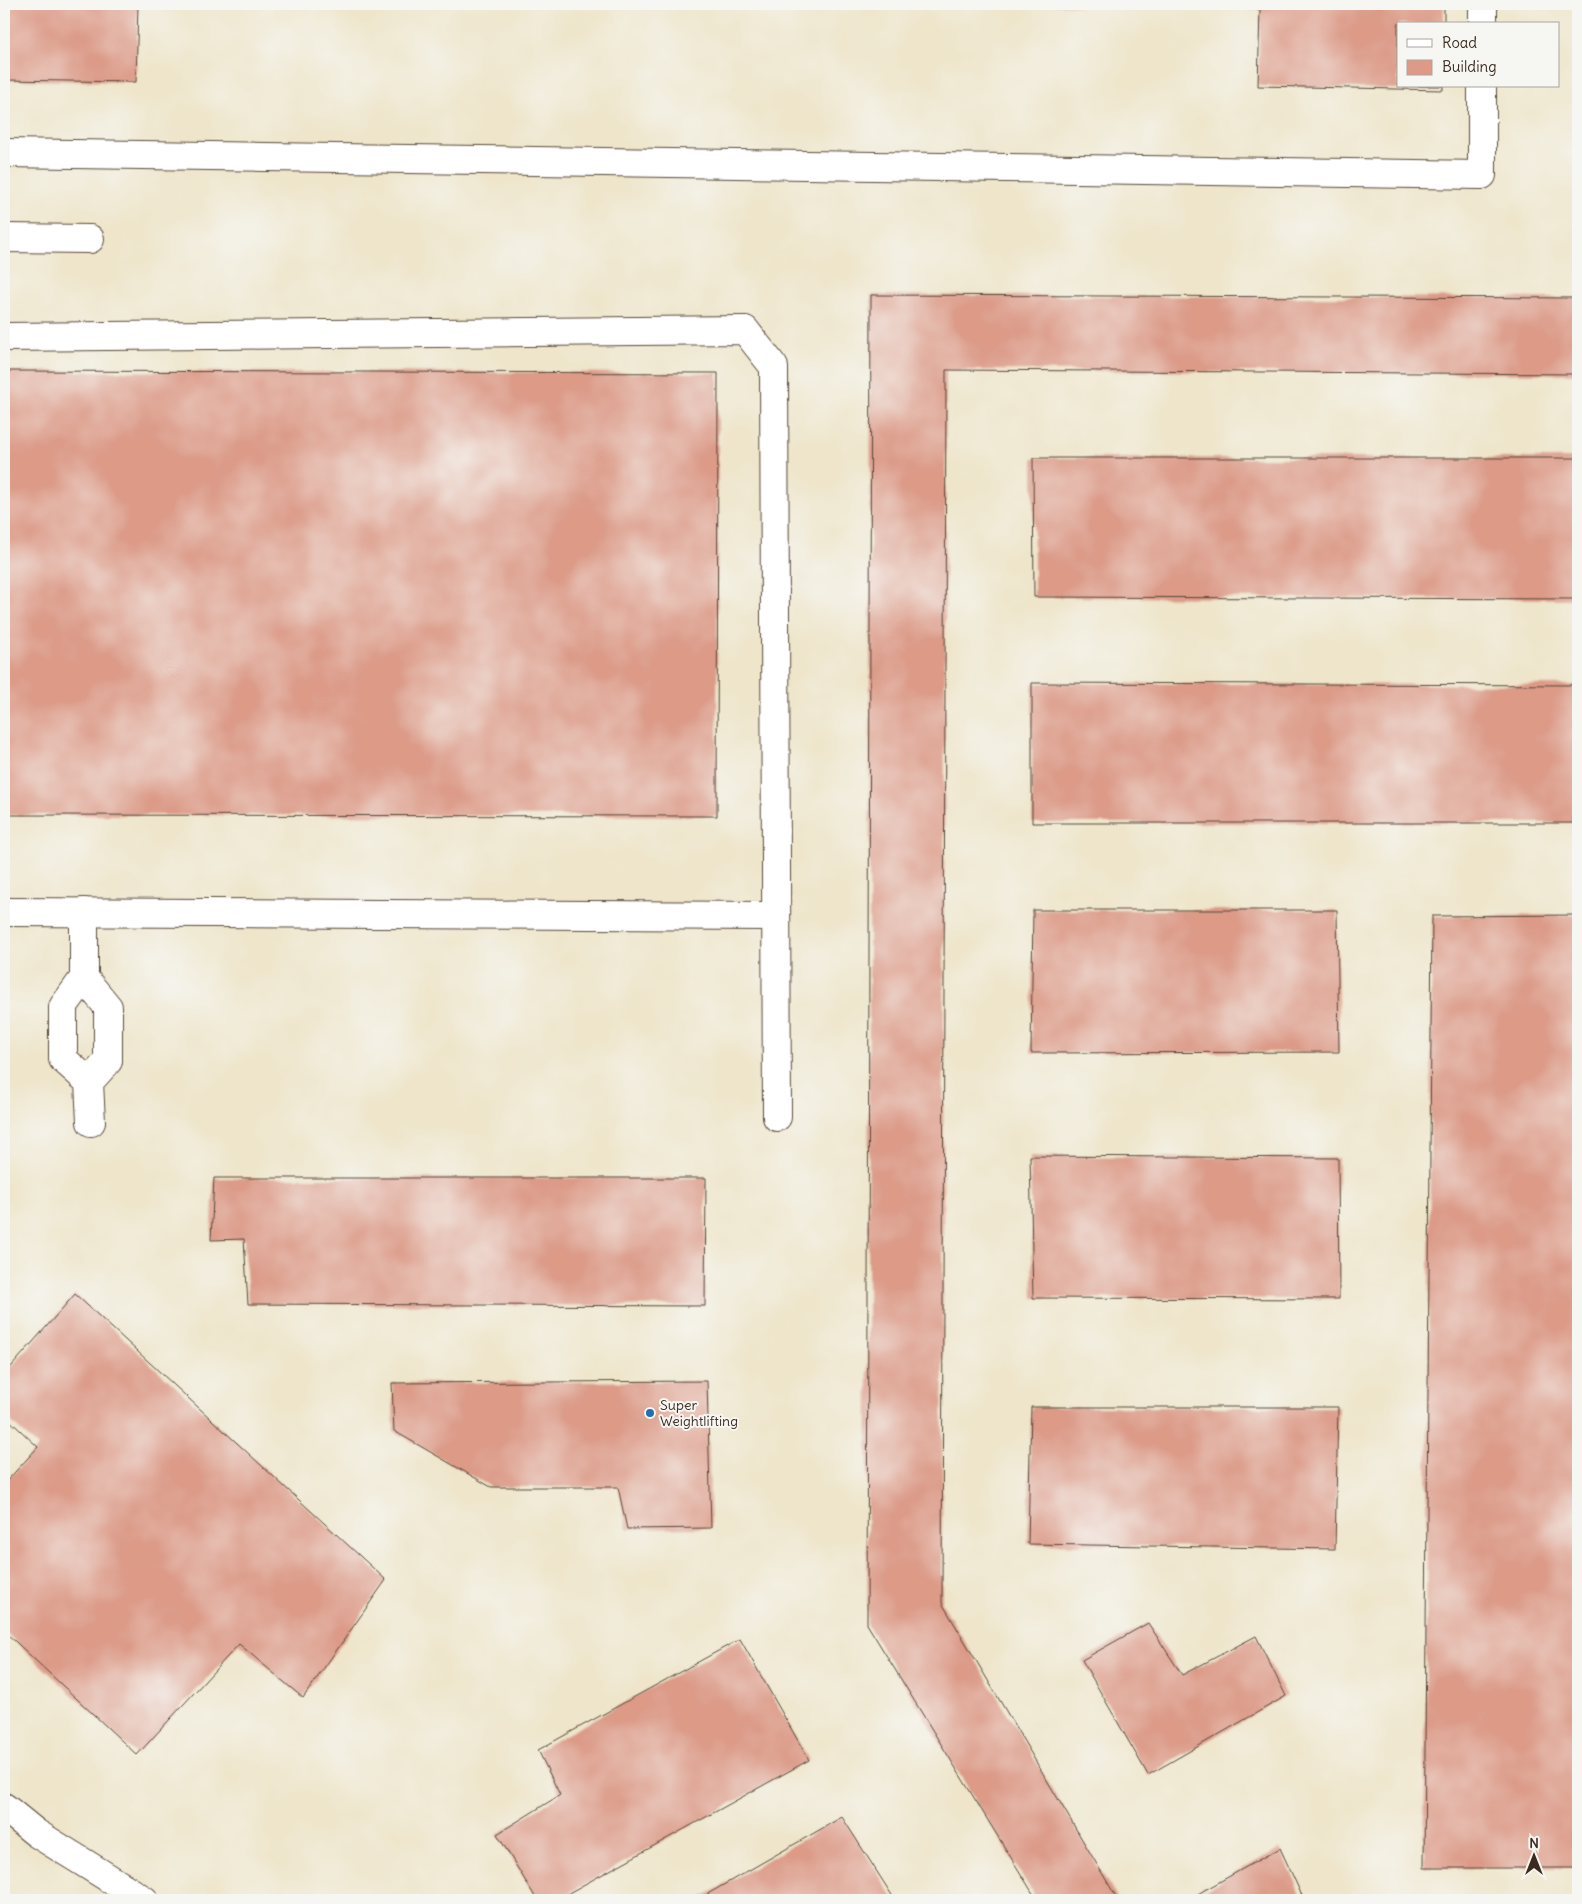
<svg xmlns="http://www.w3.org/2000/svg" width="1582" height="1904" font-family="Delius,sans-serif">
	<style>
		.building { fill: #dc9a87 }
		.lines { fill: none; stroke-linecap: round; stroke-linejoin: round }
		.minor-casing { stroke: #564638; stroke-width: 30 }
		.major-casing { stroke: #564638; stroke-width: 30 }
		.minor { stroke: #fff; stroke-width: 28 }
		.major { stroke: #fff; stroke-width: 28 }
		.poi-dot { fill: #1f6fb2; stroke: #f6f6f2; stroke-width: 2 }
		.labels { text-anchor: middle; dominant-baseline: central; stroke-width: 4; stroke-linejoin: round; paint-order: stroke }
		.poi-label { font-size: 14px; fill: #3b2a1e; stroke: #f6f6f2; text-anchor: start }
	</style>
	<rect width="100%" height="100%" fill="#f6f6f2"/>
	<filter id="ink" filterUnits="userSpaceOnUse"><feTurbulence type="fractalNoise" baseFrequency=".02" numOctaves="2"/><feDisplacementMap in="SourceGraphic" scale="10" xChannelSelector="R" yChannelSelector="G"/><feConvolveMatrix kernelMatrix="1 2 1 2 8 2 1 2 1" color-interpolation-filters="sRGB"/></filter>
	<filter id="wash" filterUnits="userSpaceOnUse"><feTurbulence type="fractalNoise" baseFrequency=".0096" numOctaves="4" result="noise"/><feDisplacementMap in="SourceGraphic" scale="20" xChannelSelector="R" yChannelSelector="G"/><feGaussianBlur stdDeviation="1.12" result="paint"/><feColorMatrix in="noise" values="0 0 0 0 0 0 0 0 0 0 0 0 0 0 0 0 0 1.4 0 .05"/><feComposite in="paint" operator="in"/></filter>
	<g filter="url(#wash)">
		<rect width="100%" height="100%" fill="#eee5ca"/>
		<g id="blocks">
			<g class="building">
				<polygon points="4,4 138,4 136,82 4,80"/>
				<polygon points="1052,4 1444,4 1444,24 1398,24 1398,86 1443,86 1443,90 1258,86 1260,9 1052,5"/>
				<polygon points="871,295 1578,298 1578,374 946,370 942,1603 1118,1900 1037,1900 867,1624"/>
				<polygon points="4,371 718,373 717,816 4,815"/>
				<polygon points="1033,458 1577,458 1576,536 1578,536 1578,599 1034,597"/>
				<polygon points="1032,683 1578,685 1578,823 1032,823"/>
				<polygon points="1033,910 1337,910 1339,1052 1031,1053"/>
				<polygon points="1578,915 1578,1868 1424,1868 1432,916"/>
				<polygon points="1030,1156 1338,1158 1339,1299 1033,1298"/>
				<polygon points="214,1178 706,1178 705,1306 248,1304 244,1239 211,1240"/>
				<polygon points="75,1294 386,1580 303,1698 239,1644 137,1755 4,1631 4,1484 38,1447 4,1415 4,1375"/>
				<polygon points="707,1381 711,1528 627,1529 618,1487 491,1487 394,1431 392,1383"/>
				<polygon points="1031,1407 1338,1407 1335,1549 1028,1544"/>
				<polygon points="1148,1623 1182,1675 1256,1636 1286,1696 1148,1775 1082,1660"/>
				<polygon points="740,1639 809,1760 556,1900 537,1900 497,1834 560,1795 538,1750"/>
				<polygon points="842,1817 895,1900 697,1900"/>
				<polygon points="1280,1848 1304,1900 1187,1900"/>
			</g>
		</g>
	</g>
	<g filter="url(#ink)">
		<use href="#blocks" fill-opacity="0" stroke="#564638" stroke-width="1"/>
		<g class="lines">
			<g class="minor-casing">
				<g id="minor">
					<polyline points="1483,24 1483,4"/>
					<polyline points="4,153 1482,175 1482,86"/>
					<polyline points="4,238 90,239"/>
					<polyline points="4,337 745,330 774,367 777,1117"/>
					<polyline points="4,912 776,916"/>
					<polyline points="84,912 84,978"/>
					<polyline points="89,1082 63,1059 63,1007 84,978 108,1007 108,1061 89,1082 91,1122"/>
				</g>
			</g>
			<g class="major-casing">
				<polyline id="major" points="4,1807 36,1833 144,1900"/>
			</g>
			<use href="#minor" class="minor"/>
			<use href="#major" class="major"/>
		</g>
	</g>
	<circle class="poi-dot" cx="650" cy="1413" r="5"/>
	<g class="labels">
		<g class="poi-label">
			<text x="660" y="1405">Super<tspan x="660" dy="16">Weightlifting</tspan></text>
		</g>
	</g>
	<rect width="1582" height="1904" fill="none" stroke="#f6f6f2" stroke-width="20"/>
	<rect x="1397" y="22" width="162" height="65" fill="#f6f6f2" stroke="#aba49d"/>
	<rect x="1407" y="39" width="25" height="8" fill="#ffffff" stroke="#aba49d"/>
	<text x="1442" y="48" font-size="15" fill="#3b2a1e">Road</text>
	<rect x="1407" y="60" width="25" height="15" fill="#dc9a87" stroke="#aba49d"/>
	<text x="1442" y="72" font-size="15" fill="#3b2a1e">Building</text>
	<g transform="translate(1534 1856)" stroke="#f6f6f2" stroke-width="4" paint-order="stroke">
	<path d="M0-4L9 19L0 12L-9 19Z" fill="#3b2a1e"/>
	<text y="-8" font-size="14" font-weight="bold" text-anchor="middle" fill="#3b2a1e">N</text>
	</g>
</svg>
